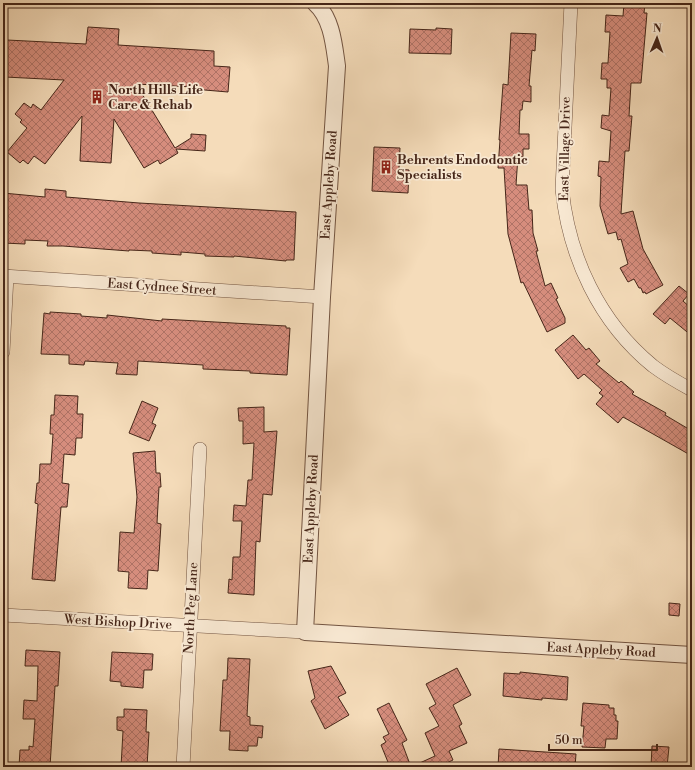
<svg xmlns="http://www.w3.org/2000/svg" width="695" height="770" font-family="'Libre Bodoni',serif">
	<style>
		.building { fill: url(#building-cross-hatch); stroke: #462619 }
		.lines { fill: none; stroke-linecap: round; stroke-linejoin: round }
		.minor-casing { stroke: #725441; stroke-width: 14 }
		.tertiary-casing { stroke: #725441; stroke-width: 18 }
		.minor { stroke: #f8e8d2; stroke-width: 13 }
		.tertiary { stroke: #f8e8d2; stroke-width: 16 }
		.labels { text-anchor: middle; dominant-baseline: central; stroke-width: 3.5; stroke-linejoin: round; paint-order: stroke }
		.poi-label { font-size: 13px; font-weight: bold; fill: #462619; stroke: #f8e8d2; text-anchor: start }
		.street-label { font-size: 13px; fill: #462619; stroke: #f8e8d2 }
	</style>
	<defs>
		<pattern id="building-cross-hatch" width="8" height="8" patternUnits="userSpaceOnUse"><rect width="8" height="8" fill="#d68d7d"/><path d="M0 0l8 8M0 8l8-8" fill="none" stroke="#af7366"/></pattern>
	</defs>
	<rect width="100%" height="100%" fill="#f5dcba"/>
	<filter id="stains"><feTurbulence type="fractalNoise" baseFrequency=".005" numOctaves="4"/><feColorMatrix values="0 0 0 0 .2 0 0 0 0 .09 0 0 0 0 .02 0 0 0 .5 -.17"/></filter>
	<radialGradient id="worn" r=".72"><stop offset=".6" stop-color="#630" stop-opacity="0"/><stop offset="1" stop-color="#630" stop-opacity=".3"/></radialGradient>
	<g class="building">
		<polygon points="624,3 645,3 644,13 647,13 641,83 631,83 629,116 632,116 629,151 625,151 621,214 633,211 643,249 663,285 646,294 645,292 643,293 641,288 639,288 634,279 628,282 620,268 628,264 621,239 618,240 616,232 608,234 600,206 601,177 598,176 599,161 609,162 611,131 601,128 602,115 609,116 611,88 607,88 607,79 601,79 602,63 608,63 610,32 605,32 606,15 623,16"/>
		<polygon points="88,27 119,29 118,45 214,51 214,66 230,67 228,92 193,89 193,87 136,84 175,148 191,138 191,134 206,135 205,151 176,149 178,153 160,164 158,160 144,168 114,119 111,163 80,161 82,116 45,164 34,156 28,164 23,160 20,163 7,152 27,128 20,122 22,120 15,114 24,103 31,108 33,104 41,110 64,80 5,77 6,65 3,65 3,42 7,42 7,40 86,44"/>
		<polygon points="436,28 452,29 451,54 409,53 410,29 436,30"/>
		<polygon points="511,33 536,34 535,51 532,50 529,86 531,86 531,102 523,101 522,110 520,110 519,134 529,134 529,149 523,149 523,157 518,156 516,185 527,185 529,210 532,210 533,233 538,251 536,251 545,286 551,283 558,298 556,299 565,318 565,323 547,332 523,282 521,283 508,234 504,168 498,168 500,140 499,140 503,84 508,85"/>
		<polygon points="374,147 400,148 399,169 409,170 408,193 372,191"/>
		<polygon points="45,189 66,191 66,197 139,203 296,212 294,260 286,260 286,261 234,256 234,257 205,256 205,254 181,252 181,255 152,253 152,251 129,250 129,251 63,246 47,246 48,241 25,240 25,244 3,243 3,193 45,197"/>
		<polygon points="679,286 689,294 683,301 692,309 692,336 670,318 665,324 653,314"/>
		<polygon points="50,312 81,314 81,316 107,318 107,315 162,321 162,319 286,326 286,328 290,328 287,375 250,373 250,371 203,369 203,365 138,361 137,375 116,374 118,363 85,361 84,365 69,364 69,355 41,354 44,313 50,314"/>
		<polygon points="573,335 586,350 589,348 600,361 596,364 619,383 621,381 634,392 632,394 666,413 665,415 692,431 692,456 623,417 618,423 596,404 603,396 599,393 602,390 584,374 578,379 555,350"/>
		<polygon points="55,395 78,396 77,414 83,414 82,438 76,438 75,455 64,454 62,483 69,484 67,507 61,507 55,581 32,579 38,504 35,503 37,483 39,483 40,464 51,464 53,434 50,434 51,415 54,415"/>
		<polygon points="142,401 158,408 152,423 156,425 149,441 129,433"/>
		<polygon points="264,407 264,432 277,431 272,495 263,494 260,542 256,541 254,595 228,593 229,579 232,580 233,557 240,557 242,521 233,521 234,505 246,506 248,480 252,480 254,443 243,444 243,421 239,421 238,408"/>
		<polygon points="155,451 156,473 160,473 161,487 159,487 157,523 161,524 158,571 148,570 147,589 128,588 129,572 118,571 120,532 134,533 137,497 133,453"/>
		<polygon points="669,603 680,604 679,616 669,615"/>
		<polygon points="26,650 60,652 58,686 55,686 50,767 19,767 20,750 29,750 29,746 33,747 35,719 23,719 24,700 37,701 38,666 25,666"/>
		<polygon points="112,652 153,654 152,670 144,670 143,688 121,686 121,682 110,681"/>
		<polygon points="228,658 250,659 247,716 250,717 250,725 263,726 262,738 258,737 257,746 248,746 248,751 229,750 230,731 220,731 223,680 227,680"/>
		<polygon points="331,666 346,693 338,697 349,715 325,729 311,701 315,698 308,671"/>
		<polygon points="457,668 471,695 453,705 462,724 459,726 467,743 449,751 453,760 438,767 390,767 381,745 386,742 383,737 389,734 377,709 389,703 407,740 402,743 411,767 435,756 425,733 439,726 429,708 436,704 426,684"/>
		<polygon points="520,672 568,677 567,700 542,698 542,700 503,696 504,673 520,674"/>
		<polygon points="583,703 609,705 609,708 614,708 614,715 616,715 616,721 618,721 617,739 606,739 605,748 582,747 584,726 581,726"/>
		<polygon points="124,709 147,710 146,732 149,732 147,767 121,767 123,731 117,730 117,717 124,717"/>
		<polygon points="652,746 669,747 667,767 651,767"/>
		<polygon points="499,749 576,754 575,767 498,767"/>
	</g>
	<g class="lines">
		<g class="minor-casing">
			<g id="minor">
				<path d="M571,3L562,189C569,257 599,322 653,366C665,375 679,383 692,390"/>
				<polyline points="3,276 322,297"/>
				<polyline points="3,352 7,276"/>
				<polyline points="3,615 305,632"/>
				<polyline points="183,767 200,449"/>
			</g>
		</g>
		<g class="tertiary-casing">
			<path id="tertiary" d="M315,3C332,18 334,45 337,66L322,297L305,632L692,655"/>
		</g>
		<use href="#minor" class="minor"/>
		<use href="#tertiary" class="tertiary"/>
	</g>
	<defs>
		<g id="building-bare" transform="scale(1.08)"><path d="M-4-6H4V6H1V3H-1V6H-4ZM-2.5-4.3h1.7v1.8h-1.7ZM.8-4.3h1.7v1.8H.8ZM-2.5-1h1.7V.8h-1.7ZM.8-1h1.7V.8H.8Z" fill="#8f2418" stroke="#f8e8d2" stroke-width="2.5" paint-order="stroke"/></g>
	</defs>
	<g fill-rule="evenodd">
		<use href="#building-bare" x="97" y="97"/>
		<use href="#building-bare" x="386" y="167"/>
	</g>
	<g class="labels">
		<g class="poi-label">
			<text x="108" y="90">North Hills Life<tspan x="108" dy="15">Care &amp; Rehab</tspan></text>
			<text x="397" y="160">Behrents Endodontic<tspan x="397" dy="15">Specialists</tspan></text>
		</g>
		<g class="street-label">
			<text transform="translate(565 149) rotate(-89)">East Village Drive</text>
			<text transform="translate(329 185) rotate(-86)">East Appleby Road</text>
			<text transform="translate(162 287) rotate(4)">East Cydnee Street</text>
			<text transform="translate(311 509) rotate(-87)">East Appleby Road</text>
			<text transform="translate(191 608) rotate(-87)">North Peg Lane</text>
			<text transform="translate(118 622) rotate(3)">West Bishop Drive</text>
			<text transform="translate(601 650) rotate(3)">East Appleby Road</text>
		</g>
	</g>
	<rect width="695" height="770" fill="none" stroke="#f5dcba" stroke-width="16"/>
	<rect x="4" y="4" width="687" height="762" fill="none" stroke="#462619" stroke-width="2"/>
	<rect x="8" y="8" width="679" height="754" fill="none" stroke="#462619"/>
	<g transform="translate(657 38) rotate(2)" stroke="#f8e8d2" stroke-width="3" paint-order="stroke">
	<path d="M0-3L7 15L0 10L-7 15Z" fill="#462619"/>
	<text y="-6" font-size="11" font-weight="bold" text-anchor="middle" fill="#462619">N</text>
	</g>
	<path d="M549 744v6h108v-6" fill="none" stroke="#462619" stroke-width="2"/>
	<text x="555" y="744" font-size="12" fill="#462619" stroke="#f8e8d2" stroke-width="3" paint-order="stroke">50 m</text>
	<rect width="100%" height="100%" filter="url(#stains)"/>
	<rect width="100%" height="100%" fill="url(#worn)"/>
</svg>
